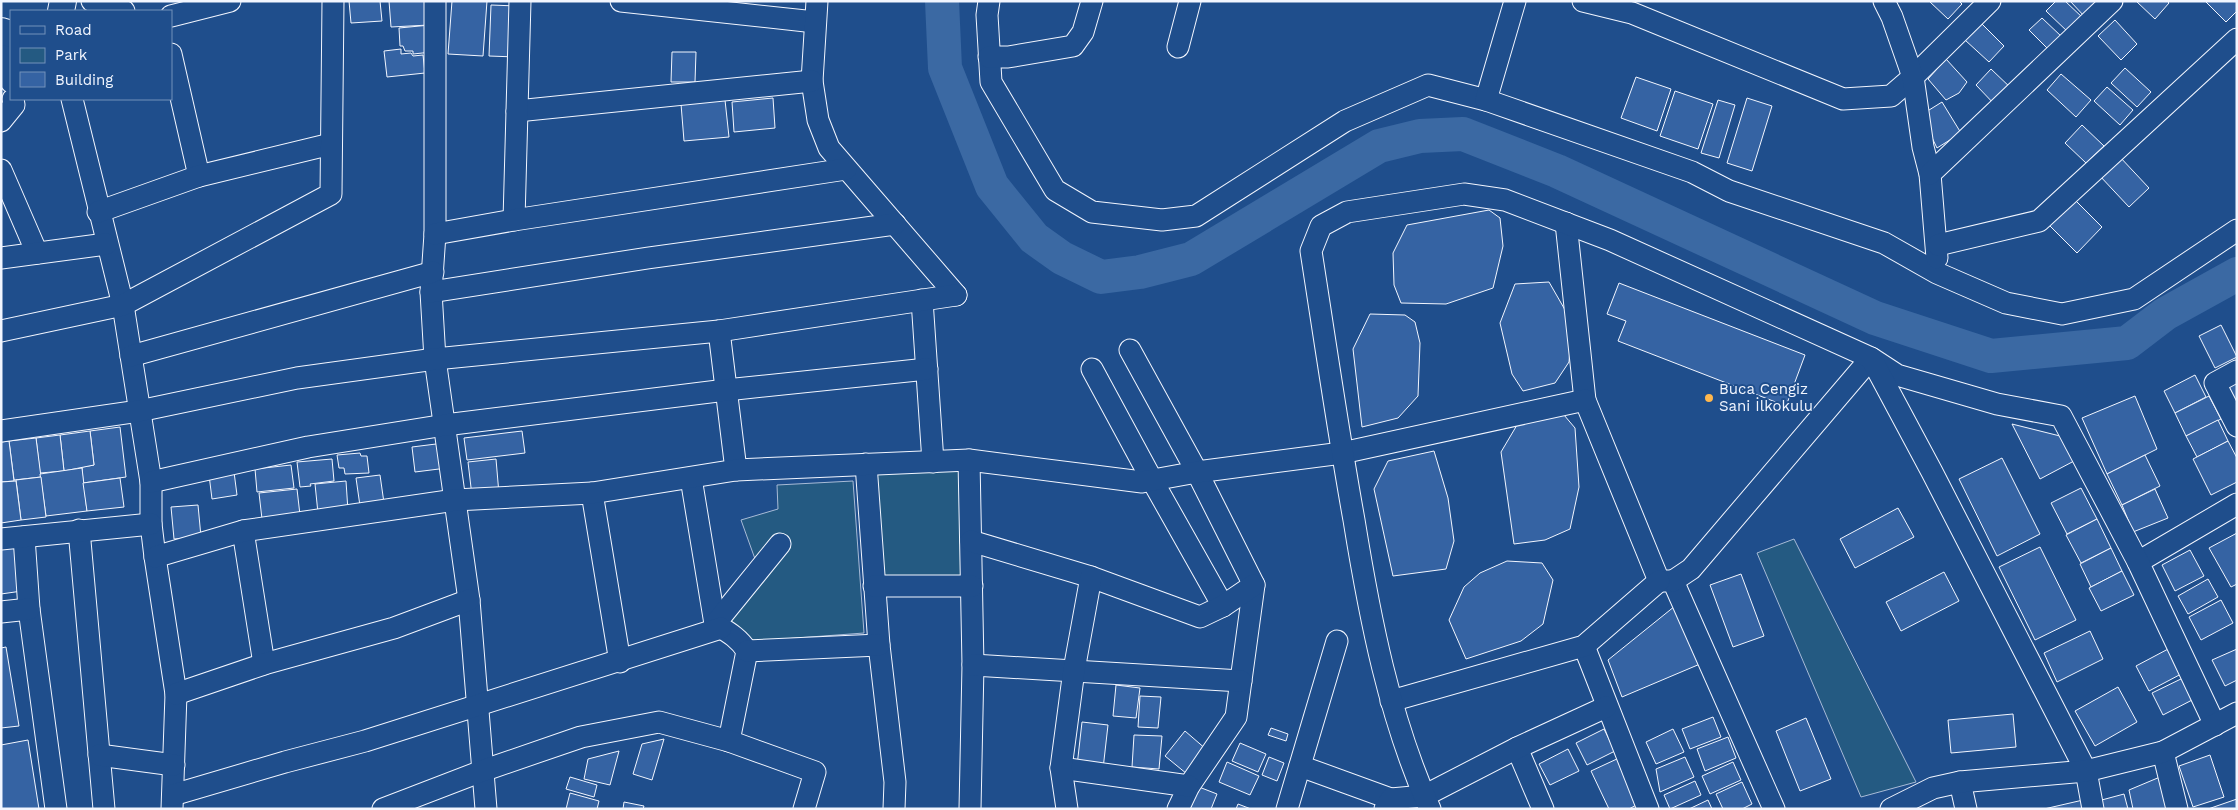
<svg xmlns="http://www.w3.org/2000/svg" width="2238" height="810" font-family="'Work Sans',sans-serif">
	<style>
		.green { fill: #245a82; stroke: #a8bbd7 }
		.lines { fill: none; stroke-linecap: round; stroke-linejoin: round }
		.river { stroke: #3b69a3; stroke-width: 34 }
		.building { fill: #3563a3; stroke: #f2f6ff }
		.minor-casing { stroke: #f2f6ff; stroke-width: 23 }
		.major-casing { stroke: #f2f6ff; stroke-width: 28 }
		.minor { stroke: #1f4e8c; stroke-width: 21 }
		.major { stroke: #1f4e8c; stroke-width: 26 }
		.poi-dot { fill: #ffb74d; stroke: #1f4e8c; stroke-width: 2 }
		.labels { text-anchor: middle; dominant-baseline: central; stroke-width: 4; stroke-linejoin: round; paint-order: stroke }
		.poi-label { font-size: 15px; fill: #f2f6ff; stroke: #1f4e8c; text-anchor: start }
	</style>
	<rect width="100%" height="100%" fill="#1f4e8c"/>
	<g class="green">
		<polygon points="969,460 972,586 874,586 866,464"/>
		<polygon points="853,481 864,633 742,642 715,624 759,570 741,520 778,509 777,485"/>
		<polygon points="1794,539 1916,782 1861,797 1757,553"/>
	</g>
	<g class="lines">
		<polyline class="river" points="942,1 945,68 992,186 1034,238 1062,258 1101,277 1140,272 1191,259 1379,146 1420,136 1463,134 1557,171 1875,318 1991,356 2127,343 2165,314 2237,274"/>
	</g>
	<g class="building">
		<polygon points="349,1 380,1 382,21 351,23"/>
		<polygon points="389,1 428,1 429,25 391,27"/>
		<polygon points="452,1 487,1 483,56 448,54"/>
		<polygon points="1929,1 1959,1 1962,4 1948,19"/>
		<polygon points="2056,1 2065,1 2083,18 2069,33 2046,11"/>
		<polygon points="2070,1 2099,1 2085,17"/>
		<polygon points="2136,1 2167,1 2169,3 2155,19"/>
		<polygon points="2205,1 2237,1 2237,11 2226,22"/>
		<polygon points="491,5 517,6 516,57 489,56"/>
		<polygon points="2042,18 2062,37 2049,50 2029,30"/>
		<polygon points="2115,20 2137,44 2121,60 2098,36"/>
		<polygon points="1981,23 2004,46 1989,62 1965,40"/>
		<polygon points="430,25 432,52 413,54 413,51 405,51 403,46 400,46 399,28"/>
		<polygon points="401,49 401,54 411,53 413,56 423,55 425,73 387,77 384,51"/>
		<polygon points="672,52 696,52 695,82 671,82"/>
		<polygon points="1946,59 1967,82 1959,93 1946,100 1928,79"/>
		<polygon points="2125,68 2151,92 2137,107 2111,83"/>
		<polygon points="1991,69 2013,90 1997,107 1976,85"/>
		<polygon points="2061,74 2091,100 2076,117 2047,90"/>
		<polygon points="1636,77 1671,89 1657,131 1621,118"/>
		<polygon points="2107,87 2133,110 2120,125 2094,101"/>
		<polygon points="1675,91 1713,104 1698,149 1660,136"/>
		<polygon points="773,98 775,128 734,132 732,102"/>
		<polygon points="1747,98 1772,106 1752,171 1727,163"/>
		<polygon points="725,100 729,137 684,141 681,104"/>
		<polygon points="1718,100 1735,105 1719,158 1701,153"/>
		<polygon points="1942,102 1961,133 1937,148 1921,115"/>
		<polygon points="2082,125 2104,146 2086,163 2065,143"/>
		<polygon points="2119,156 2149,188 2129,207 2099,175"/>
		<polygon points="2074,199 2102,227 2077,253 2049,225"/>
		<polygon points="1489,210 1500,218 1503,246 1493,288 1446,304 1401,303 1394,285 1393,253 1407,225"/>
		<polygon points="1549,282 1572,322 1569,362 1555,383 1523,391 1512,374 1500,323 1515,284"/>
		<polygon points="1619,283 1805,355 1786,406 1618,341 1626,321 1607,314"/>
		<polygon points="1370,314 1405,315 1415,322 1420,343 1418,396 1398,418 1362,427 1353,349"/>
		<polygon points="2221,325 2237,357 2215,368 2199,336"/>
		<polygon points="2195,375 2206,397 2175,413 2164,391"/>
		<polygon points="2237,379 2237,408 2225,385"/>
		<polygon points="2135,396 2157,449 2107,474 2082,418"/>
		<polygon points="2209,396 2221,419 2186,436 2175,413"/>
		<polygon points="1564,415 1575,428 1579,487 1570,529 1545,540 1514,544 1501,452 1517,425"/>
		<polygon points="2218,420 2228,441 2197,457 2186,436"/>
		<polygon points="2012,424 2064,437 2074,461 2040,479"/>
		<polygon points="120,427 126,477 83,483 82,467 94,465 90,431"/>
		<polygon points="90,431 94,465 64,471 60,435"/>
		<polygon points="522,431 525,453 467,460 464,438"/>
		<polygon points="60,435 64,471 40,473 36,438"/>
		<polygon points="36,438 41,477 14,480 9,441"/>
		<polygon points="9,441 14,481 1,482 1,442"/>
		<polygon points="2228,441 2237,458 2237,482 2211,495 2193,459"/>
		<polygon points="444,443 447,468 415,472 412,447"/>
		<polygon points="1434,451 1448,498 1454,541 1446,569 1393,576 1374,489 1388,461"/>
		<polygon points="360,453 361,456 367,456 369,473 345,474 344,468 339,468 337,455"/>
		<polygon points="2145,455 2160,486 2122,505 2107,474"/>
		<polygon points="2002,458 2040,534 1997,556 1959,479"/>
		<polygon points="332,459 334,481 310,484 311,486 300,487 297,462"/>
		<polygon points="496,459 499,494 472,496 468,462"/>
		<polygon points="291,465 294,488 257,492 255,469"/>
		<polygon points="82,468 87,511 46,516 40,474"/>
		<polygon points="234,472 237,495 212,499 209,475"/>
		<polygon points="380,475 384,503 360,506 356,478"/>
		<polygon points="41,477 46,517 21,520 16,480"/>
		<polygon points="120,478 124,507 87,511 83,483"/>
		<polygon points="16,481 21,520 1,523 1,482"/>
		<polygon points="346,481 348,511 318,513 315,484"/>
		<polygon points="2081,488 2097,519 2067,534 2051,503"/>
		<polygon points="297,489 300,515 262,519 259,493"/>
		<polygon points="2155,489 2168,518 2133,532 2122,505"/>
		<polygon points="198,505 201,537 174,539 171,507"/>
		<polygon points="1898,508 1914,537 1855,568 1840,539"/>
		<polygon points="2097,519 2111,548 2081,563 2066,535"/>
		<polygon points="2237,533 2237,584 2231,587 2209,548"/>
		<polygon points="17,545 22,591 1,594 1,547"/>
		<polygon points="2040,547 2076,620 2035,640 1999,567"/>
		<polygon points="2111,548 2122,571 2091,587 2080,564"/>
		<polygon points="2190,550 2204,576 2175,591 2162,565"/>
		<polygon points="1507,561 1542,563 1553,580 1543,624 1521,641 1466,659 1449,620 1464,587 1480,573"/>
		<polygon points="2122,571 2134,595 2101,611 2089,588"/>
		<polygon points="1944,572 1959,601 1901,631 1886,602"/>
		<polygon points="1741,574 1764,636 1733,647 1710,585"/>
		<polygon points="2208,579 2218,597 2188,614 2178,596"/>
		<polygon points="2221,600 2233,623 2201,640 2189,617"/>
		<polygon points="1675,606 1700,664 1622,697 1608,660"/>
		<polygon points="2090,631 2103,659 2057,682 2044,653"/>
		<polygon points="6,647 19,726 1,728 1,648"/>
		<polygon points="2170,648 2183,673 2149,691 2136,666"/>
		<polygon points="2237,649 2237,680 2225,686 2212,660"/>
		<polygon points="2185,677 2196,698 2163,715 2152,693"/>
		<polygon points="1116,685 1140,688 1136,718 1113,716"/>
		<polygon points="2118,687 2137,722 2095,746 2075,711"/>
		<polygon points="1140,696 1161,697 1158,728 1138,727"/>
		<polygon points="2013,714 2016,747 1951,753 1948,720"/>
		<polygon points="1713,717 1721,737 1690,749 1682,729"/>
		<polygon points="1806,718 1831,779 1800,791 1776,731"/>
		<polygon points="1082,722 1108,725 1103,769 1077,766"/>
		<polygon points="1271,728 1288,734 1286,741 1268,735"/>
		<polygon points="1604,729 1615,751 1587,765 1576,743"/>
		<polygon points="1673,729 1684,752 1656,764 1646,742"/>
		<polygon points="1185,731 1207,750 1187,774 1165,756"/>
		<polygon points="1134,735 1162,736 1159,769 1132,767"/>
		<polygon points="1728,737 1736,758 1705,771 1697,749"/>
		<polygon points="664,739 652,780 633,774 642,744"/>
		<polygon points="28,740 39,809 1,809 1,745"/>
		<polygon points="1240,743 1266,754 1258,772 1232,761"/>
		<polygon points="1568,749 1579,771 1550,785 1539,764"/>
		<polygon points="619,751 610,785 584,779 588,759"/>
		<polygon points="2210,755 2224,797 2193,807 2179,766"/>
		<polygon points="1269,757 1284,763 1277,781 1262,775"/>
		<polygon points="1685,757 1694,777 1660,792 1656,769"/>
		<polygon points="1619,758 1640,803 1629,809 1609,809 1591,771"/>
		<polygon points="1227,762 1259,776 1250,795 1219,782"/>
		<polygon points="1733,762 1741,780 1710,794 1702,776"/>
		<polygon points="570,777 597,785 594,797 566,789"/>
		<polygon points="2160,777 2167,809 2133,809 2129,790"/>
		<polygon points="1695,781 1701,795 1670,809 1664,795"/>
		<polygon points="1742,782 1752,804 1742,809 1723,809 1716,794"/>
		<polygon points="1199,787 1217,794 1211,809 1190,809"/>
		<polygon points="570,793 599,801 597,809 566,809"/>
		<polygon points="2124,794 2128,809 2100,809 2098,801"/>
		<polygon points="2237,799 2237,809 2208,809"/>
		<polygon points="1708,800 1712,809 1689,809"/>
		<polygon points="2083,800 2085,809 2044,809"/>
		<polygon points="624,802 644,806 643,809 623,809"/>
		<polygon points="1238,804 1251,809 1236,809"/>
	</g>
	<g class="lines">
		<g class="minor-casing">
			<g id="minor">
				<polyline points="92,1 124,11"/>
				<polyline points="435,1 435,234 431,292 435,359 469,600 486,809"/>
				<polyline points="621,1 815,22"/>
				<polyline points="817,1 812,81 818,120 829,148 956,295"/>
				<polyline points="989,1 987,15 991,82 1055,190 1092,212 1162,220 1196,216 1345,121 1428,85 1486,100"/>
				<polyline points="1515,1 1486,100 1692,172 1729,191 1884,243 1937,273 2006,303 2062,314 2134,299 2237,230"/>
				<polyline points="1583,1 1632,13 1843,99 1891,96 1913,77 1990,1"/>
				<polyline points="1884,1 1892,17 1913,77 1923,147 1930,174 1937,258"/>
				<polyline points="171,16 230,1"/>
				<polyline points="5,33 11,82"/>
				<polyline points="1178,47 1190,1"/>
				<polyline points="171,54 199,176"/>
				<polyline points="989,57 1008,57 1073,46 1083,32 1092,1"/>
				<polyline points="72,99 123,305 151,482 151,524 155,557 176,694 172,809"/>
				<polyline points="517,111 812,81"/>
				<polyline points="1,121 14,105 13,99"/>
				<polyline points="1,170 37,253"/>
				<polyline points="1930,174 2112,1"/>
				<polyline points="98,212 199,176 331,144"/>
				<polyline points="514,220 520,1"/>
				<polyline points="1566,223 1585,400 1659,581 1673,581 1774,809"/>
				<polyline points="435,234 514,220 846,169"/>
				<polyline points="1938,245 2039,221 2237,39"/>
				<polyline points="1,258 106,244"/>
				<polyline points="431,292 648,258 895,224"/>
				<polyline points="922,300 933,462"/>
				<polyline points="1,331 123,305 331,194 333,1"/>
				<polyline points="719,331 736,470"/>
				<polyline points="1130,350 1197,472 1254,585 1236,717 1189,786 1178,809"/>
				<polyline points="131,356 433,272"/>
				<polyline points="1092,369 1152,480 1223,606"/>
				<polyline points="2237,371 2215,383 2237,426"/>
				<polyline points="1,431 139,411 297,378 435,359 719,331 956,295"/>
				<polyline points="969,460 973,665 970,809"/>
				<polyline points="866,464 879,645 895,782 894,809"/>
				<path d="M691,478L715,624C728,632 739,638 747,651L729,741"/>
				<polyline points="151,482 308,447 445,425 726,390 927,369"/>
				<polyline points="592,493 620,662"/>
				<polyline points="79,530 104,809"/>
				<polyline points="243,531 264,664"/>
				<polyline points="24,537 29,609 56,809"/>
				<polyline points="1,539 151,524"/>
				<polyline points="971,541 1091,577 1200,617 1223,606 1254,585"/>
				<polyline points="155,557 243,531 455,500 592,493 736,470 969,460 1142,482 1197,472 1342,453 1585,400"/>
				<polyline points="2138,562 2237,504"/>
				<polyline points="1673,581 1691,569 1871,358 1897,375 1997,404 2061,416 2138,562 2215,725"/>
				<polyline points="874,586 972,586"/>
				<polyline points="1,612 29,609"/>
				<polyline points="715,624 780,544"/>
				<polyline points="1584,646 1648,809"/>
				<polyline points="747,651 879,645"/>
				<polyline points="973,665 1241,681"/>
				<polyline points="176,694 264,664 394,628 469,600"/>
				<polyline points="1391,701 1584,646 1659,581"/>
				<polyline points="1517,748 1543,809"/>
				<polyline points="2163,752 2177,809"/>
				<polyline points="99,755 174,765"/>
				<polyline points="1300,766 1391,799"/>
				<polyline points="1061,768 1189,786"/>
				<polyline points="1960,782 1966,809"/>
				<polyline points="173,795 285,762 365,741 721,628"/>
				<polyline points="383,809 482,771 581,737 659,722 729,741 815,772 804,809"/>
				<polyline points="1067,809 1061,768 1074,670 1091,577"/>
				<polyline points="1287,809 1337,641"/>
				<polyline points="1385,809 1391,799 1424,796 1517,748 1606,707"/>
				<path d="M1430,809C1389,717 1370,619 1354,520C1338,431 1325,341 1311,251L1321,226L1347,212L1464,194L1505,200L1610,240L1871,358L1932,472L2086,771L2093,809"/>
				<polyline points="1891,809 1933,788 1960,782 2086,771 2163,752 2237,713"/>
			</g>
		</g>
		<g class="major-casing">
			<g id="major">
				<polyline points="61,11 63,1"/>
				<polyline points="1,31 11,34"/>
			</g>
		</g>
		<use href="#minor" class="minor"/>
		<use href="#major" class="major"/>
	</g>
	<circle class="poi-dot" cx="1709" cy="398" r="5"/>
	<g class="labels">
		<g class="poi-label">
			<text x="1719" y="389">Buca Cengiz<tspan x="1719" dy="17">Sani İlkokulu</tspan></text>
		</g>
	</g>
	<rect width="2238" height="810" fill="none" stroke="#f2f6ff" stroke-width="5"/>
	<rect x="10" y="10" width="162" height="90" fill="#1f4e8c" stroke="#7391ba"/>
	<rect x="20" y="26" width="25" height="8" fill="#1f4e8c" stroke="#7391ba"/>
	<text x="55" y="35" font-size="15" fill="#f2f6ff">Road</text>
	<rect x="20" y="48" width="25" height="15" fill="#245a82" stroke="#7391ba"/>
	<text x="55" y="60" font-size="15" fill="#f2f6ff">Park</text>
	<rect x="20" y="72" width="25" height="15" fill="#3563a3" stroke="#7391ba"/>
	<text x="55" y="85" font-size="15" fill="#f2f6ff">Building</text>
</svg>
